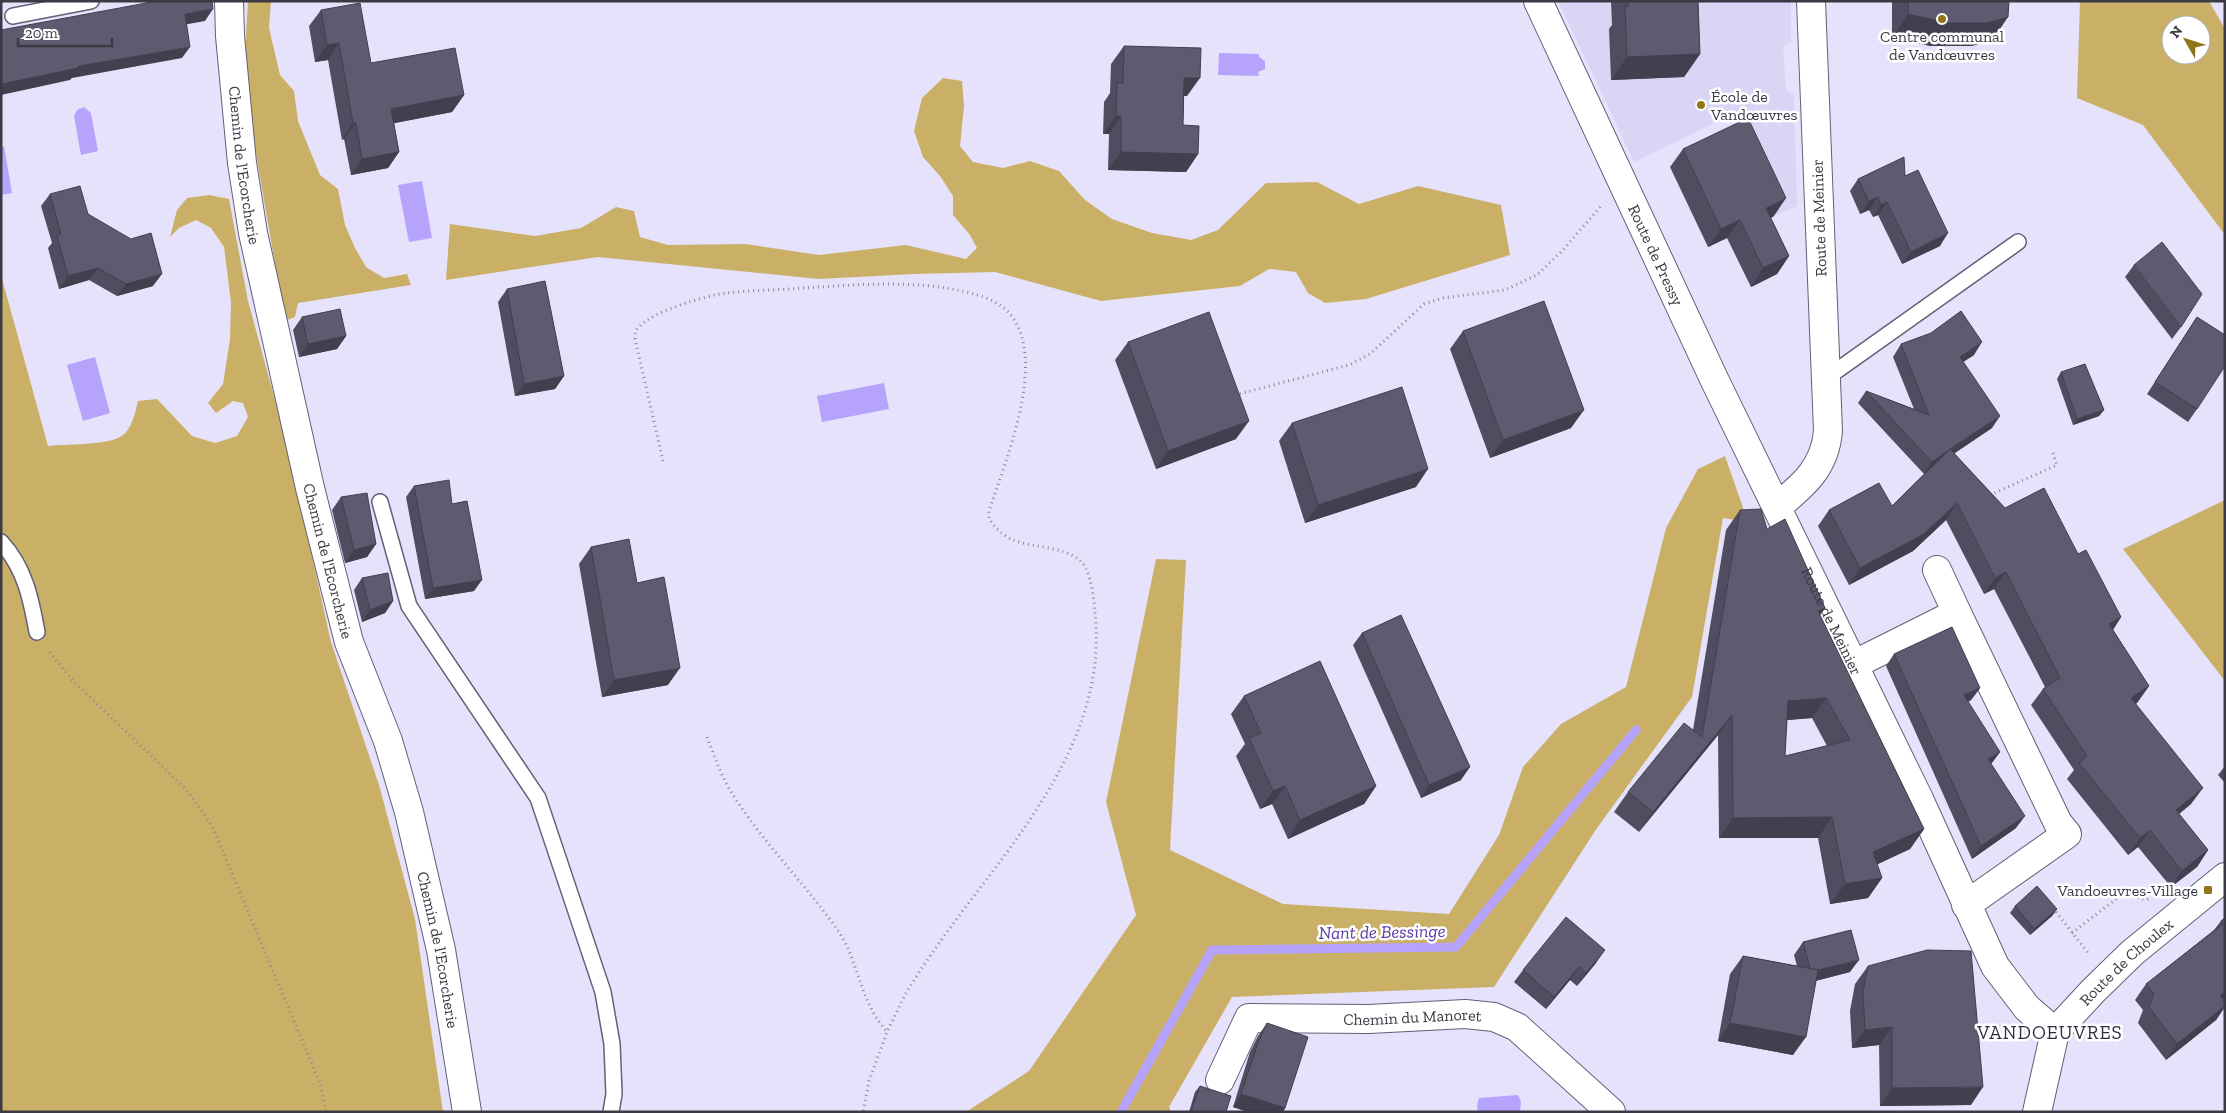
<svg xmlns="http://www.w3.org/2000/svg" width="2226" height="1113" font-family="'Zilla Slab',serif">
	<style>
		.built { fill: #dbd5f5 }
		.green { fill: #cab067; fill-rule: evenodd }
		.water { fill: #b6a3fb }
		.lines { fill: none; stroke-linecap: round; stroke-linejoin: round }
		.stream { stroke: #b6a3fb; stroke-width: 9 }
		.lane-casing { stroke: #635f76; stroke-width: 18 }
		.street-casing { stroke: #635f76; stroke-width: 30 }
		.secondary-casing { stroke: #635f76; stroke-width: 30 }
		.path { stroke: #8a8798; stroke-width: 3; stroke-dasharray: 1 4; stroke-linecap: butt }
		.lane { stroke: #fff; stroke-width: 15 }
		.street { stroke: #fff; stroke-width: 28 }
		.secondary { stroke: #fff; stroke-width: 28 }
		.wall { fill: #514d60; fill-rule: evenodd }
		.shaded-wall { fill: #423f4e }
		.building { fill: #5e5a70; stroke: #423f4e; fill-rule: evenodd }
		.poi-dot { fill: #91751b; stroke: #fff; stroke-width: 2 }
		.labels { text-anchor: middle; dominant-baseline: central; stroke-width: 5; stroke-linejoin: round; paint-order: stroke }
		.poi-label { font-size: 16px; fill: #3b3943; stroke: #fff }
		.street-label { font-size: 16px; fill: #3b3943; stroke: #fff }
		.water-label { font-size: 18px; font-style: italic; fill: #5a3b9f; stroke: #fff }
		.quarter-label { font-size: 19px; letter-spacing: 1px; fill: #322e42; stroke: #fff }
	</style>
	<rect width="100%" height="100%" fill="#e6e2fc"/>
	<polygon class="built" points="1558,1 1791,1 1791,43 1783,46 1786,90 1794,95 1797,206 1777,215 1729,116 1634,162"/>
	<g class="green">
		<polygon points="248,1 271,1 269,28 280,75 294,91 298,121 320,175 338,189 345,225 355,248 366,267 384,278 407,274 411,285 298,303 295,317 285,321 253,137 245,52"/>
		<path d="M2080,1H2209L2225,29V235L2143,125L2077,98ZM2171,25H2201V55H2171Z"/>
		<polygon points="943,78 962,81 964,106 960,146 973,162 1003,168 1030,161 1059,171 1085,200 1112,219 1152,233 1191,240 1218,230 1266,183 1317,182 1359,204 1418,186 1501,205 1510,255 1366,299 1325,303 1308,293 1296,272 1269,269 1240,286 1101,301 995,272 914,274 819,279 598,257 446,280 450,224 535,236 581,228 616,207 634,211 640,237 668,245 745,244 819,255 906,245 966,259 977,248 970,235 953,215 953,196 940,176 923,157 914,131 922,98"/>
		<path d="M209,195L229,199L248,301L287,444L331,642L379,785L415,919L443,1112H1V275L48,446C66,444 103,445 118,438C132,432 135,413 138,401L157,399L192,436L215,443L237,436L248,417L243,403L233,401L216,413L208,403L223,384L230,339L231,302L224,247L211,228L196,220L179,228L170,237L177,210L187,198Z"/>
		<polygon points="1725,456 1748,522 1723,518 1692,697 1597,828 1494,987 1232,997 1169,1107 1171,1112 966,1112 1029,1071 1136,915 1106,802 1156,559 1186,560 1170,850 1283,904 1449,914 1499,835 1523,767 1561,724 1626,687 1666,528 1698,469"/>
		<polygon points="2225,500 2225,681 2123,549"/>
	</g>
	<g class="water">
		<polygon points="1219,53 1259,54 1259,57 1265,61 1265,69 1258,72 1259,76 1218,75"/>
		<polygon points="84,107 91,113 98,151 81,155 74,116 77,110"/>
		<polygon points="4,146 12,193 1,195 1,147"/>
		<polygon points="422,181 432,238 409,242 398,185"/>
		<polygon points="95,357 110,413 83,421 67,365"/>
		<polygon points="884,383 889,409 822,422 817,396"/>
		<polygon points="1518,1095 1521,1102 1520,1112 1478,1112 1477,1106 1479,1098"/>
	</g>
	<g class="lines">
		<polyline class="stream" points="1121,1112 1212,950 1456,947 1636,730"/>
		<g class="lane-casing">
			<g id="lane">
				<polyline points="13,16 91,1"/>
				<polyline points="1825,379 2018,242"/>
				<polyline points="380,502 409,606 538,798 603,992 612,1044 614,1094 611,1112"/>
				<path d="M1,542C25,568 31,599 37,632"/>
			</g>
		</g>
		<g class="street-casing">
			<g id="street">
				<path id="s1" d="M229,1L230,36L242,163L253,233L310,488L349,642L388,741L409,812L441,950L467,1112"/>
				<polyline points="1937,570 1957,613"/>
				<polyline points="1853,665 1957,613 2058,823 2067,834 1966,905"/>
				<path id="s2" d="M1220,1080L1249,1018L1369,1019L1465,1014L1494,1017L1517,1027L1611,1112"/>
			</g>
		</g>
		<g class="secondary-casing">
			<g id="secondary">
				<path id="s3" d="M1538,1L1715,381L1919,799L1995,966L2027,1008L2055,1032"/>
				<path d="M1778,506C1804,485 1825,467 1828,431L1811,1"/>
				<path id="s4" d="M2037,1112L2055,1032L2093,991L2132,953L2225,877"/>
			</g>
		</g>
		<g class="path">
			<polyline points="1235,395 1349,365 1370,354 1424,304 1443,298 1505,290 1537,275 1562,251 1601,206"/>
			<path d="M663,461L635,339C635,334 635,330 640,326C654,311 707,295 727,293C752,290 778,290 803,288C853,285 907,280 957,290C977,294 1001,300 1013,318C1046,365 1005,462 989,511V519C995,527 1001,534 1011,539C1031,549 1076,545 1086,569C1092,582 1094,599 1095,613C1111,765 975,875 905,995C899,1007 893,1020 887,1032"/>
			<polyline points="1990,495 2057,465 2053,453"/>
			<polyline points="50,652 73,681 186,789 212,826 320,1083 326,1112"/>
			<path d="M707,737C714,755 720,773 730,790C761,841 805,883 839,932C854,955 858,982 870,1006C874,1016 881,1024 887,1032L869,1081L863,1112"/>
			<polyline points="2053,908 2089,954"/>
			<polyline points="2072,933 2124,893 2146,900 2150,898"/>
		</g>
		<use href="#lane" class="lane"/>
		<use href="#street" class="street"/>
		<use href="#secondary" class="secondary"/>
	</g>
	<g class="wall">
		<polygon points="1611,1 1698,1 1700,54 1684,77 1611,80 1609,29 1612,25"/>
		<polygon points="1892,1 2009,1 1992,41 1971,46 1931,46 1892,38"/>
		<polygon points="321,10 371,63 464,95 452,112 394,123 399,152 388,168 351,175 344,139 342,140 328,60 315,62 309,26"/>
		<polygon points="1124,46 1187,96 1184,96 1183,125 1198,154 1186,172 1108,170 1109,134 1103,134 1104,102 1110,93 1111,64"/>
		<polygon points="1683,149 1774,216 1771,218 1789,256 1777,274 1751,287 1727,238 1708,247 1670,167"/>
		<polygon points="1905,176 1940,246 1902,264 1878,215 1873,217 1869,210 1860,214 1850,191 1858,179"/>
		<polygon points="50,194 88,214 153,286 117,296 89,280 59,289 48,248 52,243 41,206"/>
		<polygon points="2134,265 2181,327 2172,339 2125,277"/>
		<polygon points="507,289 564,376 555,389 515,396 498,302"/>
		<polygon points="302,317 346,336 337,349 299,357 293,330"/>
		<polygon points="2197,317 2197,409 2188,422 2147,394"/>
		<polygon points="1463,331 1571,428 1490,458 1450,349"/>
		<polygon points="1128,342 1236,439 1156,469 1115,360"/>
		<polygon points="1901,344 1974,355 1963,362 1992,428 1954,453 2005,508 2078,554 2121,617 2113,630 2149,686 2137,703 2135,704 2191,804 2179,814 2208,850 2197,867 2171,887 2138,847 2128,855 2067,779 2074,770 2031,705 2043,689 2045,687 1994,589 1984,594 1946,520 1913,551 1849,585 1818,526 1829,510 1892,506 1924,474 1858,403 1866,391 1914,409 1893,357"/>
		<polygon points="2061,372 2104,410 2099,416 2073,425 2057,379"/>
		<polygon points="1292,423 1416,487 1305,523 1279,441"/>
		<polygon points="414,486 474,591 425,599 406,497"/>
		<polygon points="341,497 376,544 367,557 345,563 332,510"/>
		<path d="M1740,510L1767,529L1825,608L1820,615L1924,829L1910,849L1877,864L1882,878L1868,898L1830,904L1818,838H1719L1718,735L1639,832L1614,812L1628,792L1693,730L1726,530ZM1812,718L1827,746L1785,756L1787,720Z"/>
		<polygon points="591,547 637,583 668,685 602,697 579,564"/>
		<polygon points="362,578 393,601 385,613 362,622 354,590"/>
		<polygon points="1362,633 1461,780 1421,798 1353,645"/>
		<polygon points="1894,654 1980,688 1971,700 1968,702 2000,752 1991,764 2016,828 1972,859 1886,666"/>
		<polygon points="1244,696 1376,786 1364,804 1288,839 1272,804 1260,809 1236,756 1245,744 1231,714"/>
		<polygon points="2225,766 2225,783 2218,775"/>
		<polygon points="2015,906 2057,909 2052,916 2030,935 2010,913"/>
		<polygon points="2225,918 2225,998 2223,1000 2225,1002 2225,1007 2216,1020 2166,1060 2138,1023 2143,1010 2135,1000 2146,984 2214,930 2221,921"/>
		<polygon points="1803,942 1850,972 1816,981 1793,1055 1718,1041 1730,974 1743,956 1797,966 1794,955"/>
		<polygon points="1596,963 1577,986 1570,980 1546,1009 1514,982 1523,970"/>
		<polygon points="1868,966 1971,1105 1880,1106 1879,1045 1852,1048 1850,1011 1855,984"/>
		<polygon points="1267,1023 1285,1108 1283,1112 1248,1112 1233,1107 1250,1052 1258,1036"/>
		<polygon points="1200,1086 1226,1112 1189,1112 1195,1092"/>
	</g>
	<g class="shaded-wall">
		<polygon points="213,9 205,21 177,26 185,14"/>
		<polygon points="1908,14 2008,17 1992,41 1971,46 1931,46 1892,38"/>
		<polygon points="339,43 328,60 315,62 327,45"/>
		<polygon points="190,47 182,58 72,78 70,80 1,95 1,86 2,84 78,66"/>
		<polygon points="1700,54 1684,77 1611,80 1627,57"/>
		<polygon points="1184,78 1200,78 1187,96 1171,96"/>
		<polygon points="464,95 452,112 380,126 391,109"/>
		<polygon points="1116,116 1121,116 1109,134 1103,134"/>
		<polygon points="353,123 356,123 344,139 342,140"/>
		<polygon points="399,152 388,168 351,175 362,159"/>
		<polygon points="1121,152 1198,154 1186,172 1108,170"/>
		<polygon points="1878,197 1869,210 1860,214 1869,201"/>
		<polygon points="1786,198 1774,216 1754,226 1766,208"/>
		<polygon points="1887,202 1878,215 1873,217 1881,205"/>
		<polygon points="1740,220 1727,238 1708,247 1721,229"/>
		<polygon points="1948,233 1940,246 1902,264 1911,252"/>
		<polygon points="1789,256 1777,274 1751,287 1763,268"/>
		<polygon points="98,268 89,280 59,289 68,276"/>
		<polygon points="162,274 153,286 117,296 126,284"/>
		<polygon points="346,336 337,349 299,357 308,344"/>
		<polygon points="1982,342 1974,355 1952,369 1960,357"/>
		<polygon points="564,376 555,389 515,396 524,384"/>
		<polygon points="1584,410 1571,428 1490,458 1503,440"/>
		<polygon points="2104,410 2099,416 2073,425 2077,419"/>
		<polygon points="2000,416 1992,428 1924,474 1932,462"/>
		<polygon points="1249,421 1236,439 1156,469 1168,451"/>
		<polygon points="1428,469 1416,487 1305,523 1318,505"/>
		<polygon points="1957,503 1946,520 1913,551 1849,585 1860,568"/>
		<polygon points="376,544 367,557 345,563 354,550"/>
		<polygon points="2006,572 1994,589 1984,594 1995,578"/>
		<polygon points="482,580 474,591 425,599 433,588"/>
		<polygon points="393,601 385,613 362,622 370,610"/>
		<polygon points="1825,608 1810,628 1818,611"/>
		<polygon points="2121,617 2110,634 2109,624"/>
		<polygon points="680,668 668,685 602,697 614,680"/>
		<polygon points="2149,686 2137,703 2119,715 2131,698"/>
		<polygon points="1980,688 1971,700 1955,708 1964,695"/>
		<polygon points="1826,698 1812,718 1774,721 1788,701"/>
		<polygon points="1732,715 1718,735 1639,832 1653,812"/>
		<polygon points="2000,752 1991,764 1988,759"/>
		<polygon points="1470,767 1461,780 1421,798 1429,785"/>
		<polygon points="1285,786 1272,804 1260,809 1273,791"/>
		<polygon points="1376,786 1364,804 1288,839 1300,820"/>
		<polygon points="2203,788 2191,804 2164,826 2176,810"/>
		<polygon points="2025,816 2016,828 1972,859 1981,846"/>
		<polygon points="1832,817 1818,838 1719,838 1733,818"/>
		<polygon points="1924,829 1910,849 1859,873 1873,852"/>
		<polygon points="2150,830 2138,847 2128,855 2140,838"/>
		<polygon points="2208,850 2197,867 2171,887 2182,871"/>
		<polygon points="1882,878 1868,898 1830,904 1845,884"/>
		<polygon points="2057,909 2052,916 2030,935 2034,929"/>
		<polygon points="1605,950 1596,963 1577,986 1586,973"/>
		<polygon points="1859,960 1850,972 1802,984 1811,972"/>
		<polygon points="1579,967 1570,980 1546,1009 1554,997"/>
		<polygon points="2225,992 2225,998 2209,1011 2220,996"/>
		<polygon points="2225,1006 2216,1020 2166,1060 2177,1044"/>
		<polygon points="1730,1023 1806,1037 1793,1055 1718,1041"/>
		<polygon points="1892,1027 1879,1045 1852,1048 1865,1030"/>
		<polygon points="1983,1087 1971,1105 1880,1106 1892,1088"/>
		<polygon points="1241,1094 1285,1108 1283,1112 1248,1112 1233,1107"/>
	</g>
	<g class="building">
		<polygon points="157,1 212,1 213,9 185,14 190,47 78,66 78,68 2,84 1,78 1,30"/>
		<polygon points="1628,1 1698,1 1700,54 1627,57 1625,6 1628,6"/>
		<polygon points="1908,1 2009,1 2008,17 1987,23 1948,23 1908,14"/>
		<polygon points="360,3 371,63 455,48 464,95 391,109 399,152 362,159 356,123 353,123 339,43 327,45 321,10"/>
		<polygon points="1124,46 1201,48 1200,78 1184,78 1183,125 1199,126 1198,154 1121,152 1121,116 1116,116 1117,83 1123,83"/>
		<polygon points="1748,118 1786,198 1766,208 1789,256 1763,268 1740,220 1721,229 1683,149"/>
		<polygon points="1904,157 1905,176 1918,170 1948,233 1911,252 1887,202 1881,205 1878,197 1869,201 1858,179"/>
		<polygon points="80,186 88,214 131,239 151,233 162,274 126,284 98,268 68,276 57,236 61,234 50,194"/>
		<polygon points="2162,242 2202,294 2181,327 2134,265"/>
		<polygon points="545,281 564,376 524,384 507,289"/>
		<polygon points="1544,301 1584,410 1503,440 1463,331"/>
		<polygon points="340,309 346,336 308,344 302,317"/>
		<polygon points="1961,311 1982,342 1960,357 2000,416 1950,449 1932,462 1866,391 1929,415 1901,344 1931,333"/>
		<polygon points="1209,312 1249,421 1168,451 1128,342"/>
		<polygon points="2197,317 2225,335 2225,366 2197,409 2155,382"/>
		<polygon points="2085,364 2104,410 2077,419 2061,372"/>
		<polygon points="1402,387 1428,469 1318,505 1292,423"/>
		<polygon points="1950,449 2005,508 2044,488 2078,554 2086,550 2121,617 2109,624 2149,686 2131,698 2203,788 2176,810 2208,850 2182,871 2150,830 2140,838 2079,763 2087,756 2043,689 2060,678 2006,572 1995,578 1957,503 1924,534 1860,568 1829,510 1879,483 1892,506"/>
		<polygon points="449,480 452,504 467,501 482,580 433,588 414,486"/>
		<polygon points="367,493 376,544 354,550 341,497"/>
		<path d="M1761,509L1767,529L1785,519L1825,608L1818,611L1924,829L1873,852L1882,878L1845,884L1832,817L1733,818L1732,715L1653,812L1628,792L1684,723L1702,737L1740,510ZM1826,698L1850,740L1785,756L1788,701Z"/>
		<polygon points="629,539 637,583 664,577 680,668 614,680 591,547"/>
		<polygon points="388,573 393,601 370,610 362,578"/>
		<polygon points="1401,615 1470,767 1429,785 1362,633"/>
		<polygon points="1952,627 1980,688 1964,695 2000,752 1988,759 2025,816 1981,846 1894,654"/>
		<polygon points="1320,661 1376,786 1300,820 1285,786 1273,791 1249,738 1261,733 1244,696"/>
		<polygon points="2037,886 2057,909 2034,929 2015,906"/>
		<polygon points="1566,917 1605,950 1586,973 1579,967 1554,997 1523,970"/>
		<polygon points="2225,918 2225,992 2220,996 2225,1002 2225,1006 2177,1044 2149,1007 2154,994 2146,984 2223,924 2221,921"/>
		<polygon points="1851,930 1859,960 1818,970 1810,968 1803,942"/>
		<polygon points="1927,950 1971,951 1983,1087 1892,1088 1892,1027 1865,1030 1863,992 1868,966"/>
		<polygon points="1743,956 1818,970 1806,1037 1730,1023"/>
		<polygon points="1267,1023 1308,1037 1285,1108 1241,1094 1259,1040"/>
		<polygon points="1200,1086 1231,1096 1226,1112 1191,1112"/>
	</g>
	<g class="poi-dot">
		<circle cx="1942" cy="19" r="5"/>
		<circle cx="1701" cy="105" r="5"/>
		<rect x="2203" y="885" width="10" height="10" rx="2.5"/>
	</g>
	<g class="labels">
		<g class="poi-label">
			<text x="1942" y="36">Centre communal<tspan x="1942" dy="18">de Vandœuvres</tspan></text>
			<text x="1711" y="96" text-anchor="start">École de<tspan x="1711" dy="18">Vandœuvres</tspan></text>
			<text x="2198" y="890" text-anchor="end">Vandoeuvres-Village</text>
		</g>
		<g class="street-label">
			<text stroke="none"><textPath href="#s1" startOffset="165">Chemin de l'Ecorcherie</textPath></text>
			<text transform="translate(1819 218) rotate(-92)">Route de Meinier</text>
			<text stroke="none"><textPath href="#s3" startOffset="280">Route de Pressy</textPath></text>
			<text stroke="none"><textPath href="#s1" startOffset="570">Chemin de l'Ecorcherie</textPath></text>
			<text stroke="none"><textPath href="#s3" startOffset="686">Route de Meinier</textPath></text>
			<text stroke="none"><textPath href="#s1" startOffset="975">Chemin de l'Ecorcherie</textPath></text>
			<text stroke="none"><textPath href="#s4" startOffset="182">Route de Choulex</textPath></text>
			<text stroke="none"><textPath href="#s2" startOffset="232">Chemin du Manoret</textPath></text>
		</g>
		<g class="water-label">
			<text transform="translate(1382 932) rotate(-1)">Nant de Bessinge</text>
		</g>
		<g class="quarter-label">
			<text x="2050" y="1032">VANDOEUVRES</text>
		</g>
	</g>
	<rect width="2226" height="1113" fill="none" stroke="#3b3943" stroke-width="5"/>
	<g transform="translate(2186 40) rotate(309)"><circle r="24" fill="#ffffff" stroke="#b1b0b4"/>
	<path d="M0-4L9 19L0 12L-9 19Z" fill="#91751b"/>
	<text y="-8" font-size="14" font-weight="bold" text-anchor="middle" fill="#3b3943">N</text>
	</g>
	<path d="M18 38v8h94v-8" fill="none" stroke="#3b3943" stroke-width="2.5"/>
	<text x="25" y="38" font-size="15" fill="#3b3943" stroke="#ffffff" stroke-width="4" paint-order="stroke">20 m</text>
</svg>
